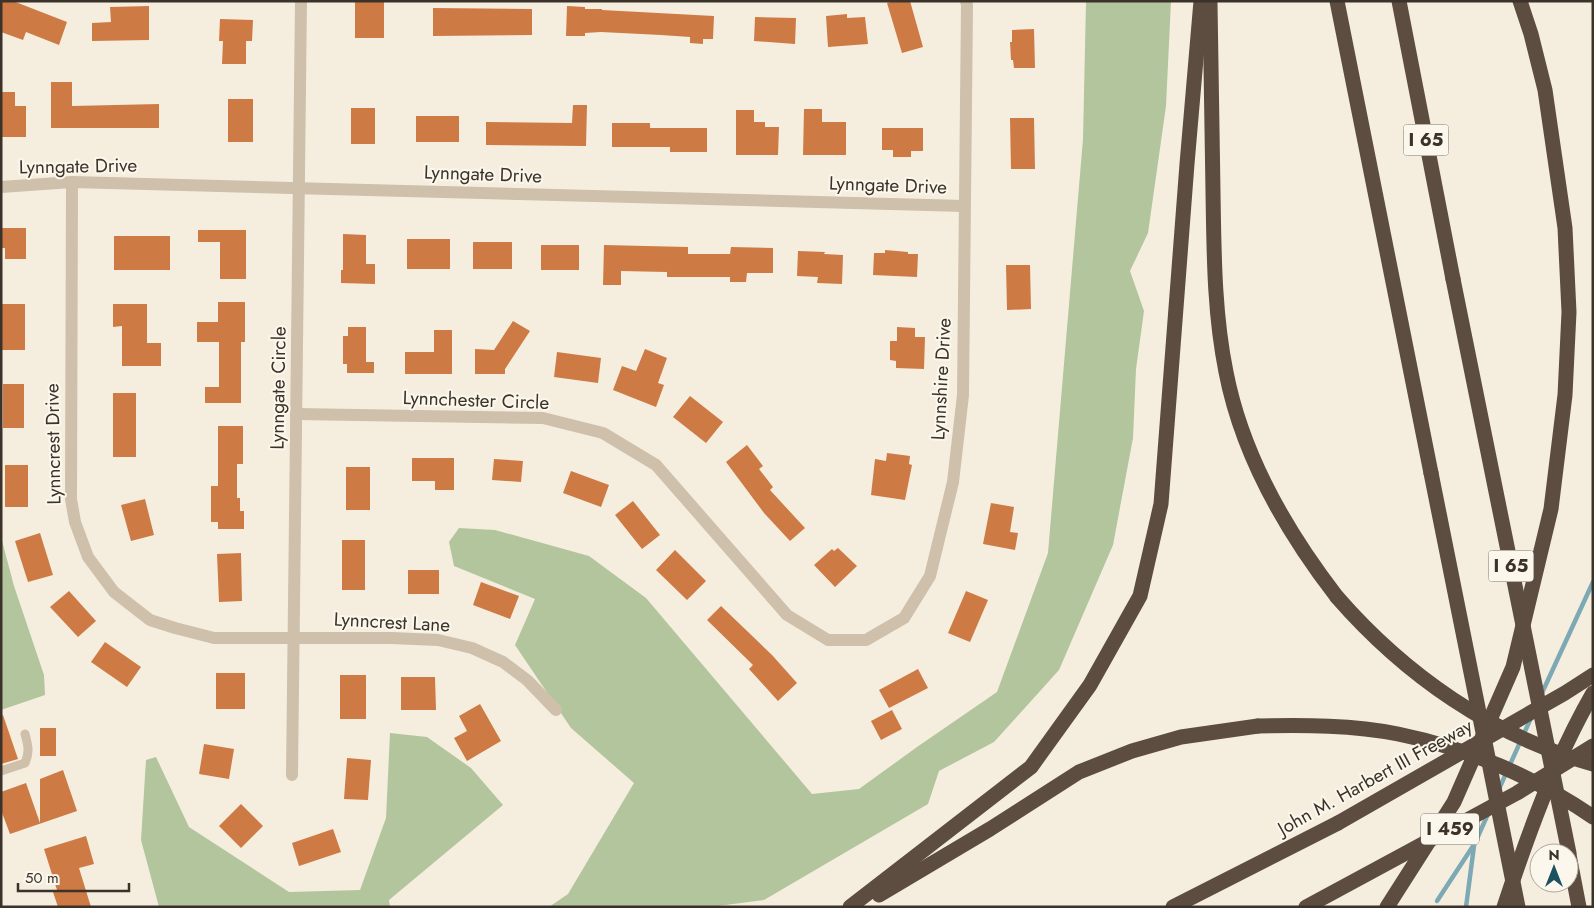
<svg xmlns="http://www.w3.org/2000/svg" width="1594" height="908" font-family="Jost,sans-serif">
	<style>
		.green { fill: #b2c59d }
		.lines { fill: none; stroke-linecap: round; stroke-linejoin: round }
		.stream { stroke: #7ca9b4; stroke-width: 4.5 }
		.building { fill: #ce7a44 }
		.lane { stroke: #cec0aa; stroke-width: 9 }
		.street { stroke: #cec0aa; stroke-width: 12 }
		.highway { stroke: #5d4d40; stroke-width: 15 }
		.highway-bridge { stroke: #5d4d40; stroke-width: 15 }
		.labels { text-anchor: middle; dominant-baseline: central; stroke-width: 4; stroke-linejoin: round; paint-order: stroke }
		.shield { fill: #fbf7ec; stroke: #756d64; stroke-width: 1 }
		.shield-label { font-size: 18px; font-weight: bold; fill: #3b322a }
		.street-label { font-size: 19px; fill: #3b322a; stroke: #fbf7ec }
	</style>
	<rect width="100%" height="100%" fill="#f5eedf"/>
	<g class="green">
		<polygon points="1086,1 1171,1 1166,106 1148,233 1130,271 1144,311 1136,369 1133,438 1113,545 1059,670 994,742 939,771 928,804 764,900 710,907 549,907 568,894 634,783 571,728 515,645 535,599 454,566 449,542 459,528 495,530 589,556 646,598 812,794 859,789 917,747 997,692 1048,553 1083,139"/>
		<polygon points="1,537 14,586 44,675 45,695 1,710"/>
		<polygon points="390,733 427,737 471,768 503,805 389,900 390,907 159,907 141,840 146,760 156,757 189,827 289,892 360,890 386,818"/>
	</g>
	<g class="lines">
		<g class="stream">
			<polyline points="1542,693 1593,582"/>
			<polyline points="1499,789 1531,718"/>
			<polyline points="1437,901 1475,843 1488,814"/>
			<polyline points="1466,907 1474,846"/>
		</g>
	</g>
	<g class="building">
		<polygon points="1,1 13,1 67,22 59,45 26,32 23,40 1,32"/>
		<rect x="355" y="1" width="29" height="37"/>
		<polygon points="894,1 910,1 923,47 902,53 887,3"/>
		<polygon points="149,6 149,40 92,41 92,23 111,22 110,7"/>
		<polygon points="567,6 585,7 585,9 602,9 602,10 714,16 713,39 703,39 703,44 690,43 690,37 661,35 601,32 585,33 585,36 566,36"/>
		<polygon points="433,8 532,9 532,35 433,36"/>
		<polygon points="847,14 847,18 865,17 868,44 828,47 826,16"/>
		<polygon points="755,17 796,18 795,44 754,41"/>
		<polygon points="220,19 253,20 252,41 246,41 246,64 222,64 223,41 219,41"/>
		<polygon points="1034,29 1035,68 1014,68 1013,60 1011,60 1010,42 1012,42 1012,30"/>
		<polygon points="51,82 72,82 72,106 159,104 159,128 51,128"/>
		<polygon points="1,92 15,92 15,106 26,106 26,137 1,137"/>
		<rect x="228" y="99" width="25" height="43"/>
		<polygon points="573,105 587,105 586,146 486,145 486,122 572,123"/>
		<rect x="351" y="108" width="24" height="36"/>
		<polygon points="804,109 822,109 822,122 846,122 846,155 803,155"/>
		<polygon points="736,110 754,110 754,122 765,122 765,127 779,127 778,155 736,155"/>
		<rect x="416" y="116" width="43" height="26"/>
		<polygon points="1010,118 1034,118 1035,169 1011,169"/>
		<polygon points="612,123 650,123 650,128 707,128 707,152 670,152 670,147 612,147"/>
		<polygon points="882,128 923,128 923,151 911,151 911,157 893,157 893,150 882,150"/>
		<polygon points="1,228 26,228 26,259 5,259 5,248 1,248"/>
		<polygon points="198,230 246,230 246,279 220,279 220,242 198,242"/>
		<polygon points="343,234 366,235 366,264 375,264 375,284 341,283 341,270 343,270"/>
		<rect x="114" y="236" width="56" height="34"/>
		<rect x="407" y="239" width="43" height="30"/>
		<rect x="473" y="242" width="39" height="27"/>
		<rect x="541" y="245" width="38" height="25"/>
		<polygon points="604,245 688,247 688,254 730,254 731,247 773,248 773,273 747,273 746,282 730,282 730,277 667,277 667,272 621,271 621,285 603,285"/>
		<polygon points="885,250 908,252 908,254 918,254 917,277 873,275 874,253 885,253"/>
		<polygon points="798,251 825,252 824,254 843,255 842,284 817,283 818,277 797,276"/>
		<polygon points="1006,265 1030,265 1031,309 1007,310"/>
		<polygon points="218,302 245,302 245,342 241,342 241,403 205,403 205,387 219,387 219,342 197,342 197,322 218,322"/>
		<rect x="2" y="304" width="23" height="46"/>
		<polygon points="113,304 147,304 147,343 161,343 161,366 122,366 122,326 113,327"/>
		<polygon points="513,321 530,331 505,369 505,374 475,374 475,349 494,350"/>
		<polygon points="348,327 366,327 366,362 374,362 374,373 347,373 347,364 343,364 343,336 348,336"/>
		<polygon points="897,327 915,328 915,337 925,337 924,369 896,368 896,361 890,360 890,341 897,341"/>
		<polygon points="434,330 452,330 452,374 405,374 405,352 434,352"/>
		<polygon points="645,349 667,358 658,383 664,385 656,407 613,390 622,366 636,371"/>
		<polygon points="557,352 601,358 598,383 554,377"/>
		<rect x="3" y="384" width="21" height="44"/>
		<rect x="113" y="393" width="23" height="64"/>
		<polygon points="690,396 723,422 706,443 673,417"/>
		<polygon points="218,426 243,426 243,464 237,464 237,498 240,498 240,511 244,511 244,529 218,529 218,522 211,522 211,486 218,486"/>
		<polygon points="747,445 763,466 759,469 773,487 770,490 805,528 790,541 764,513 726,462"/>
		<polygon points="887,453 910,456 909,464 912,465 905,500 871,495 875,459 886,461"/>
		<polygon points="412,458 454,458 454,490 435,490 435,481 412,481"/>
		<polygon points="494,459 523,461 521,482 492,480"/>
		<rect x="5" y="465" width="23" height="42"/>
		<rect x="346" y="467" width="24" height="43"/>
		<polygon points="571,471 609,485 601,507 563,493"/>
		<polygon points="145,499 154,535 131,541 121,505"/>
		<polygon points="633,501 660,535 642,549 615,515"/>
		<polygon points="991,503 1014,507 1010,532 1018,533 1015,550 983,544"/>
		<polygon points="40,533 53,575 28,582 15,541"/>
		<rect x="342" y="540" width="23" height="50"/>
		<polygon points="838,548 857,566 835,587 814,565 832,549 834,551"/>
		<polygon points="675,550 706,581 687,600 656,570"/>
		<polygon points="241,553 242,601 219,602 217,554"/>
		<rect x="408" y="570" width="31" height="24"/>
		<polygon points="481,582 519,596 510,619 473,605"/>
		<polygon points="69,591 96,621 78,637 50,607"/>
		<polygon points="966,591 988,600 970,642 948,633"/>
		<polygon points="721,606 772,655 797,683 778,701 749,669 753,665 707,620"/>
		<polygon points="105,642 141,667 127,687 91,662"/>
		<polygon points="918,669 928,688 889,708 879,690"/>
		<rect x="216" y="673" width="29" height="36"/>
		<rect x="340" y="675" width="26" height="44"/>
		<polygon points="401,677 435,677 436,710 401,710"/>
		<polygon points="480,704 501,741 467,761 454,738 467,731 459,716"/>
		<polygon points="892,710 902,729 881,740 871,721"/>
		<polygon points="3,715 18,759 1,764 1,716"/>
		<rect x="40" y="728" width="16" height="28"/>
		<polygon points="204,744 234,749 229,779 199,774"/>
		<polygon points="347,758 371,760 368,800 344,799"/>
		<polygon points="63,770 77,811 10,834 1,810 1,792 26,783 40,823 40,779"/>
		<polygon points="241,804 263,826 241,848 219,826"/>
		<polygon points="333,829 341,852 299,866 292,843"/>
		<polygon points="86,836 94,864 79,868 91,907 58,907 53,892 57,890 44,849"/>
	</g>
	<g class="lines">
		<path class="lane" d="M1,771L25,763C30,752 28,745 25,734"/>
		<g class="street">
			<polyline points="72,182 71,499 75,522 88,557 114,592 150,620 175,628 214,638 391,638 438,640 472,648 503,662 527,680 556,710"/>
			<polyline points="1,187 72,182 964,206"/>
			<polyline points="296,414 543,418 603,433 656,465 787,615 828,640 866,640 904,618 930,576 953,482 963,395 967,5 966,1"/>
			<polyline points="292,775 301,1"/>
		</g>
		<g class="highway">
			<polyline points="1337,1 1431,473"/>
			<polyline points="1399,1 1453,279"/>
			<path d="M1210,3C1211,66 1212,129 1213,192C1214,252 1214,313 1226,372C1242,455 1286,531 1337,597"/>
			<polyline points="1569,855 1579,907"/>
			<polyline points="879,895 990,829 1079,772 1132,751 1181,737 1258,726"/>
			<polyline points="850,907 1031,767 1090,685 1140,596 1161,504 1187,164 1201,1"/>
			<polyline points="1173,907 1338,823"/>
			<polyline points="1387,907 1454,802 1513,667 1551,509 1565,395 1569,312 1565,228 1545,90 1531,34 1520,1"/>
			<path d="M1504,907C1528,834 1555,759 1593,693"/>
		</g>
		<g class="highway-bridge">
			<polyline points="1453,279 1569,853"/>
			<polyline points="1431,473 1518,907"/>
			<path d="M1337,597C1405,675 1492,736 1593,764"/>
			<path d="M1258,726C1305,725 1353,725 1398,734C1467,748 1535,777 1593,817"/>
			<polyline points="1338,823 1565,693 1593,675"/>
			<polyline points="1306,907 1517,793 1593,746"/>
		</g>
	</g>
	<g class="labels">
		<g class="shield">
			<rect x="1403.5" y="124.5" width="45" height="31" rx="4"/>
			<rect x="1488.5" y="550.5" width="45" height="31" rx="4"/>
			<rect x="1421" y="813.5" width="58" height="31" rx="4"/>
		</g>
		<g class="shield-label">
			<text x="1426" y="140">I 65</text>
			<text x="1511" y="566">I 65</text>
			<text x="1450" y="829">I 459</text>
		</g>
		<g class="street-label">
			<text transform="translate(78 166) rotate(-1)">Lynngate Drive</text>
			<text transform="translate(483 174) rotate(2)">Lynngate Drive</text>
			<text transform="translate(888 185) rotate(2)">Lynngate Drive</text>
			<text transform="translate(941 379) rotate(-87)">Lynnshire Drive</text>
			<text transform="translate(278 388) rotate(-89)">Lynngate Circle</text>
			<text transform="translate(476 400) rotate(2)">Lynnchester Circle</text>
			<text transform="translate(53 444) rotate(-91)">Lynncrest Drive</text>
			<text transform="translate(392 622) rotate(3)">Lynncrest Lane</text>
			<text transform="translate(1375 777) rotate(-29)">John M. Harbert III Freeway</text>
		</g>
	</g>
	<rect width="1594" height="908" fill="none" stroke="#3b322a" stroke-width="5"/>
	<g transform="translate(1554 868)"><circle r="24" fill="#fbf7ec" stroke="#aea89e"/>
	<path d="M0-4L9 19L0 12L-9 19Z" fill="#1c5160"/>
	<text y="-8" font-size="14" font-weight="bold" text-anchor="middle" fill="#3b322a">N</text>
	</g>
	<path d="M18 883v8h111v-8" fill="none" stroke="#3b322a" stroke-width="2.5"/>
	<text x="25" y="883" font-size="15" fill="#3b322a" stroke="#fbf7ec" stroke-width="4" paint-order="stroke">50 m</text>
</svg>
